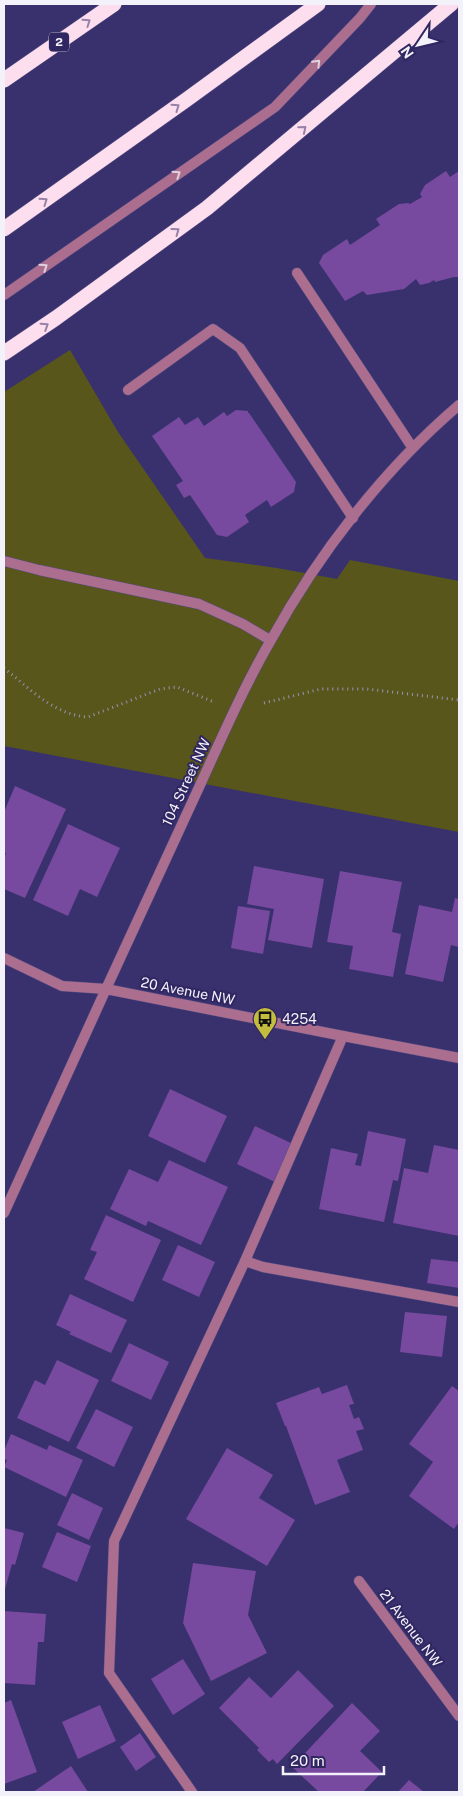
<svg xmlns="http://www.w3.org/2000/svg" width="463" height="1796" font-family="'Public Sans',sans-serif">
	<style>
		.green { fill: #59561c }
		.building { fill: #77499f }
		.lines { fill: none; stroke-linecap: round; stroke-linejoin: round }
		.service-casing { stroke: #534c81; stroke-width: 11 }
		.minor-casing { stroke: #534c81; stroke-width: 11 }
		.tertiary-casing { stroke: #534c81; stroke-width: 11 }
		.motorway-casing { stroke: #534c81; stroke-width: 16 }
		.path { stroke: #9793b4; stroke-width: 3; stroke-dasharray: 1 4; stroke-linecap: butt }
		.service { stroke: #ac6e8f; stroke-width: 10 }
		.minor { stroke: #ac6e8f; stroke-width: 10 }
		.tertiary { stroke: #ac6e8f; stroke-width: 10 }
		.motorway { stroke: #fddeee; stroke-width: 15 }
		.oneway { stroke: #9682a8 }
		.oneway2 { stroke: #e1d1df }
		.labels { text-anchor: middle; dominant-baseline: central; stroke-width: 4; stroke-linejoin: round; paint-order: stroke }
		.shield { fill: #302661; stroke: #b8b5cc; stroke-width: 1 }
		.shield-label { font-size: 12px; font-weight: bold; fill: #f3f2fa }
		.street-label { font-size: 14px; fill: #f3f2fa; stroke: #302661 }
		.poi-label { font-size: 14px; fill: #f3f2fa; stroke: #302661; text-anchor: start }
	</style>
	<rect width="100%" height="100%" fill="#39316d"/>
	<polygon class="green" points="70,350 118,432 205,558 277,568 337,579 350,560 459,581 459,832 4,746 4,392"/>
	<g class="building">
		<polygon points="446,171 450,177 459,171 459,277 454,277 435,282 434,280 429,283 420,285 416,279 404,289 367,295 363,291 345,301 319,263 323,255 347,239 350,245 380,225 376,219 399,204 408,203 410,204 422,197 420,194 425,185"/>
		<polygon points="236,410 248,411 248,413 249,413 296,482 294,492 271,507 267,500 245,515 249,522 227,537 217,535 190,495 184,498 176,485 183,481 152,436 179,417 185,425 198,417 204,426 224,412 227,416"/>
		<polygon points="15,786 66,809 25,898 4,889 4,858 6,853 4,852 4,812"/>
		<polygon points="68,824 120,848 97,897 80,889 68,916 33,900"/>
		<polygon points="254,866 324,879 312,948 268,940 274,909 247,904"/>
		<polygon points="340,871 402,882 392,932 401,934 393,977 349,969 353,946 327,942"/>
		<polygon points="455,898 459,899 459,947 451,945 443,982 405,974 419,905 452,912"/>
		<polygon points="238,906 270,911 263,954 231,948"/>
		<polygon points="170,1089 227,1116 205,1163 148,1136"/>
		<polygon points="255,1126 295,1145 277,1183 237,1164"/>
		<polygon points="368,1131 406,1139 398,1181 393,1180 384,1222 319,1209 331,1148 358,1154 355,1165 361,1166"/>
		<polygon points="434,1145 459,1150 459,1236 393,1223 404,1168 428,1173"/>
		<polygon points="169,1160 228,1187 201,1245 148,1221 146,1226 110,1209 129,1169 158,1182"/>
		<polygon points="106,1215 161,1240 133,1302 84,1279 97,1252 90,1250"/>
		<polygon points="178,1245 215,1262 199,1297 162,1280"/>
		<polygon points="431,1259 459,1262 459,1288 427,1283"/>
		<polygon points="70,1294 127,1320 111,1353 69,1334 71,1332 56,1325"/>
		<polygon points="405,1312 447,1316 442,1357 400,1352"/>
		<polygon points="129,1343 169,1362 151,1400 111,1381"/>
		<polygon points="57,1360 99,1380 69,1442 17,1418 35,1380 45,1385"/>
		<polygon points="347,1385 354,1404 349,1405 354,1419 359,1417 364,1429 356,1431 363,1450 337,1460 350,1492 315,1505 286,1426 285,1426 276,1403 319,1387 322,1394"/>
		<polygon points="452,1386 459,1391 459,1522 454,1529 409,1496 433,1462 409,1444"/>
		<polygon points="96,1409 133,1427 114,1467 76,1448"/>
		<polygon points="11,1434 47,1450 49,1445 83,1460 66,1497 4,1467 7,1460 4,1459 4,1451"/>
		<polygon points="227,1448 273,1475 259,1498 295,1520 267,1566 186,1519"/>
		<polygon points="72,1493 103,1508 89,1540 57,1525"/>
		<polygon points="4,1528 24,1533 15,1565 12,1564 4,1593"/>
		<polygon points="57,1532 91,1546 77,1582 42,1567"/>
		<polygon points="193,1563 256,1571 248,1615 267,1653 211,1681 183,1623"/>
		<polygon points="4,1611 46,1614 44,1642 38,1642 35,1685 4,1683"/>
		<polygon points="183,1659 205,1694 173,1715 151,1679"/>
		<polygon points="298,1670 334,1706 277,1764 273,1759 269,1762 257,1750 259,1748 219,1708 249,1677 271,1698"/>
		<polygon points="11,1700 37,1772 4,1784 4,1703"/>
		<polygon points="352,1703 380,1731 360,1751 382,1772 363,1792 319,1792 292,1767"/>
		<polygon points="100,1705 116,1741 78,1759 62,1722"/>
		<polygon points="140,1733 156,1757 136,1771 120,1747"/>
		<polygon points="71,1766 88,1792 33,1792"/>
		<polygon points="409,1780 424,1792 398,1792"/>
	</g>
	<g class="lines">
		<g class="service-casing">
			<g id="service">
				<polyline points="297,273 412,447"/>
				<polyline points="128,390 213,329 240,348 353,518"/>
				<polyline points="4,561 39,570 199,604 243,624 270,640"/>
				<polyline points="245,1261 263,1267 459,1302"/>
				<polyline points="192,1792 109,1673 114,1541 245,1261 343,1036"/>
			</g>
		</g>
		<g class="minor-casing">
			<g id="minor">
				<path d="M4,958L62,986L106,989C136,925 165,860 195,796C219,744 242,690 271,640C319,553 384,469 459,405"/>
				<polyline points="359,1581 459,1716"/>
			</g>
		</g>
		<g class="tertiary-casing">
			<g id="tertiary">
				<polyline points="4,295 275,107 360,18 371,4"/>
				<polyline points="4,1213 106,989 343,1036 459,1058"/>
			</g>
		</g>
		<g class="motorway-casing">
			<g id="motorway">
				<polyline points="4,80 114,4"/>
				<polyline points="4,229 186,100 318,4"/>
				<polyline points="4,353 56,318 207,208 451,4"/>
			</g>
		</g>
		<g class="path">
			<path d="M4,668C29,688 54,715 88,717L160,689L177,687L214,702"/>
			<polyline points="264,703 321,689 367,689 459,700"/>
		</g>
		<use href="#service" class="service"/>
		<use href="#minor" class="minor"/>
		<use href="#tertiary" class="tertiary"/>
		<use href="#motorway" class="motorway"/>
	</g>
	<defs><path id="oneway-chevron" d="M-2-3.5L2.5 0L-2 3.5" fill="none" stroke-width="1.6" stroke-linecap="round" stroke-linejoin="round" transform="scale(1.25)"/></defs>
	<g class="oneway">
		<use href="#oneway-chevron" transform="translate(87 22) rotate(-35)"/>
		<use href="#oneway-chevron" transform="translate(176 107) rotate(-35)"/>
		<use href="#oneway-chevron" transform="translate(303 129) rotate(-40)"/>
		<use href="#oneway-chevron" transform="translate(44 201) rotate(-35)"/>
		<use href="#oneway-chevron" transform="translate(176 231) rotate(-36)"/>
		<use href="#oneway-chevron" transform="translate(45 326) rotate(-33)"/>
	</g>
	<g class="oneway2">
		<use href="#oneway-chevron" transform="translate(317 63) rotate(-46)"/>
		<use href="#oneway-chevron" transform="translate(177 174) rotate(-34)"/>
		<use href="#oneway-chevron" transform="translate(44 267) rotate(-35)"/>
	</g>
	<defs>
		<g id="bus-pin" transform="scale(1.25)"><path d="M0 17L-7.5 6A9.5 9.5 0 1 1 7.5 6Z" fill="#c3bd3e" stroke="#302661"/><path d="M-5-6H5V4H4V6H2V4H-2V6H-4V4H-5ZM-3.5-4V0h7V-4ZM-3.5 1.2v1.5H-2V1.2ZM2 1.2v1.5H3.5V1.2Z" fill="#111"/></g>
	</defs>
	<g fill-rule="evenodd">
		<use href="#bus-pin" x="265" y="1019"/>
	</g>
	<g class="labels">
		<rect class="shield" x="49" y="32.5" width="20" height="19" rx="4"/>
		<g class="shield-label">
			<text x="59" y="42">2</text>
		</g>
		<g class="street-label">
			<text transform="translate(186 782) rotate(-65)">104 Street NW</text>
			<text transform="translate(188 991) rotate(11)">20 Avenue NW</text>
			<text transform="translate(411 1628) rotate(53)">21 Avenue NW</text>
		</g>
		<g class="poi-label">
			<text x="282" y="1019">4254</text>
		</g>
	</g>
	<rect width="463" height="1796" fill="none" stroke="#f3f2fa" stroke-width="10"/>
	<g transform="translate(418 45) rotate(235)" stroke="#302661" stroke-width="4" paint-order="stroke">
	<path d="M0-4L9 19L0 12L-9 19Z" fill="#f3f2fa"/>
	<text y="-8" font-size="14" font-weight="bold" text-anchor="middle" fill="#f3f2fa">N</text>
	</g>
	<path d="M283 1766v8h101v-8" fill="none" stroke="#f3f2fa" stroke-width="2.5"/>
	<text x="290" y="1766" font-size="15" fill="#f3f2fa" stroke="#302661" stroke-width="4" paint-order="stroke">20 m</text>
</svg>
